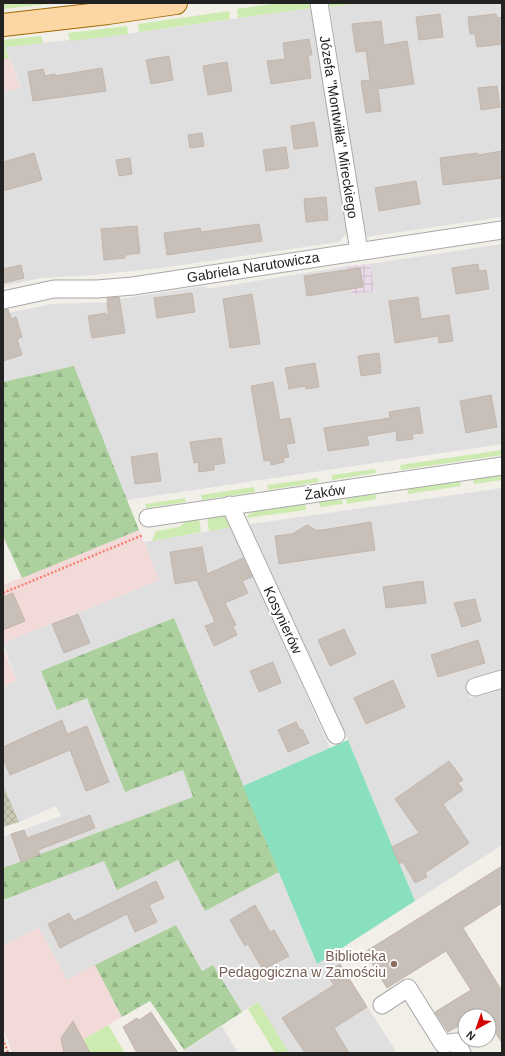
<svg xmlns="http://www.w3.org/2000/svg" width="505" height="1056" font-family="Arial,sans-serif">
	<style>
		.residential { fill: #e0dfdf }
		.commercial { fill: #f2dad9 }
		.industrial { fill: url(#industrial-grid) }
		.construction { fill: url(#construction-cross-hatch) }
		.grass { fill: #cdebb0 }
		.forest { fill: url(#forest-firs) }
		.pitch { fill: #88e0be }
		.building { fill: #c7bfb8; stroke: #c4b6ab }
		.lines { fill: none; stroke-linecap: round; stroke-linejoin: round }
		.minor-casing { stroke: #a9a9a9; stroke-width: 19 }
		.major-casing { stroke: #a06b00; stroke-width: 24 }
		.path { stroke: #fa8072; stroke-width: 2.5; stroke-dasharray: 2 2; stroke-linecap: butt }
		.minor { stroke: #fff; stroke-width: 17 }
		.major { stroke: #fcd6a4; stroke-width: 22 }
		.education-dot { fill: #8d6e63; stroke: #fff; stroke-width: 1.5 }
		.labels { text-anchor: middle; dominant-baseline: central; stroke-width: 4; stroke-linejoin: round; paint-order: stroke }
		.street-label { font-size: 14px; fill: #222; stroke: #fff }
		.education-label { font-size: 14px; fill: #785e54; stroke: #fff; text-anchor: end }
	</style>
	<defs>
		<pattern id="industrial-grid" width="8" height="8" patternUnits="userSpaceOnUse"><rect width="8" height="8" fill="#ebdbe8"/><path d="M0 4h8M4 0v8" fill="none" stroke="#c9bcc7"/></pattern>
		<pattern id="construction-cross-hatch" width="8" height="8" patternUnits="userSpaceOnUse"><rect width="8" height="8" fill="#c7c7b4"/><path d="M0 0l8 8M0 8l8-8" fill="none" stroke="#abab9a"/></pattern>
		<pattern id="forest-firs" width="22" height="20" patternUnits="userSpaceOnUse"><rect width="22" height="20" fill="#add19e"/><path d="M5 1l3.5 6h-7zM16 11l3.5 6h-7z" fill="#95b388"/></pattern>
	</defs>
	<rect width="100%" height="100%" fill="#f2efe9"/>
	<g class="residential">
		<polygon points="362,3 502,3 502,217 366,237 330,7"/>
		<polygon points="312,8 348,231 339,242 161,268 94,275 41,278 3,286 3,92 21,87 5,47 126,34"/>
		<polygon points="502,244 502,444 127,500 74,366 3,382 3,314 51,304 120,302 120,299 205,286 207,289 348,266 352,295 375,291 370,264"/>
		<polygon points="502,488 502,672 465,683 470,698 502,687 502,845 415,901 348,740 244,525"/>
		<polygon points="232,527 330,748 243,786 174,618 42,672 87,697 125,791 183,770 194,797 3,868 3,837 61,816 56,806 19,822 3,785 3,687 16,680 3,643 159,580 144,542"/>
		<polygon points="179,860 205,911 279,872 317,964 333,953 397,1053 289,1053 258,1002 242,1012 213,966 202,971 176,925 67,980 39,928 3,945 3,900 104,861 117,889"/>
		<polygon points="222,1026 238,1053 180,1053"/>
	</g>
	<g class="commercial">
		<polygon points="9,58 21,88 3,92 3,59"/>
		<polygon points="139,530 159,580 3,643 3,585"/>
		<polygon points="3,648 16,680 3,687"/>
		<polygon points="39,928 67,980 95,965 122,1017 61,1053 12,1053 3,1027 3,945"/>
	</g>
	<polygon class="industrial" points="370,264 375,291 352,295 348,266"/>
	<polygon class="construction" points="3,785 19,822 3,827"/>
	<g class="grass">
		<polygon points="16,3 59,3 3,9 3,4"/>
		<polygon points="279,3 311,3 312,8 238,18 237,9"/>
		<polygon points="329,3 362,3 330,7"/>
		<polygon points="229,11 230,19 139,32 138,24"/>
		<polygon points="127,26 128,34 70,41 68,33"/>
		<polygon points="41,36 43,43 5,47 9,58 3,59 3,40"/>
		<polygon points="502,450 502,455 401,470 400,465"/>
		<polygon points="375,469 376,473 332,480 332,475"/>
		<polygon points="502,475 502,480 474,484 473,479"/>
		<polygon points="318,478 319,482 268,490 267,485"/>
		<polygon points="460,481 461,486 408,494 407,489"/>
		<polygon points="254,487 255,492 202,500 201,495"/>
		<polygon points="375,494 376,499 347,504 346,498"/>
		<polygon points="185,498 186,502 146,508 145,504"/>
		<polygon points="342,499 343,504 320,507 319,502"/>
		<polygon points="305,504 306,510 247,518 248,515 254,511"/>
		<polygon points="226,515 232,527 209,531 207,518"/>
		<polygon points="199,519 201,532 152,541 156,531 179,527 188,520"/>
		<polygon points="258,1002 289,1053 275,1053 248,1009"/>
		<polygon points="108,1025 125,1053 61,1053"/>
	</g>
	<g class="forest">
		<polygon points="74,366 139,530 22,578 3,536 3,382"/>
		<polygon points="174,618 279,872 205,911 178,860 117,890 104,861 3,900 3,868 193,797 183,770 125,792 87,698 57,710 41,671"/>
		<polygon points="176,925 202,971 213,965 242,1012 184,1050 150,1001 122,1017 95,965"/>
	</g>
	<polygon class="pitch" points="348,740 415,901 317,964 243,786"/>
	<g class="building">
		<polygon points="440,14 443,37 419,40 416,17"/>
		<polygon points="496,14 497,18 502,17 502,44 477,47 475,34 470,34 468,17"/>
		<polygon points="381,21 384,45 407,41 414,84 378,89 381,111 366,113 361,81 370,80 366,51 356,52 352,24"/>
		<polygon points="309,39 312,55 308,55 311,78 271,84 267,61 285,59 283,43"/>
		<polygon points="169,56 173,80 151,84 146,60"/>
		<polygon points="227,62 232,91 208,95 203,66"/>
		<polygon points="102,68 106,91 33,101 28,72 43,69 45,76 55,74 55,76"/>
		<polygon points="497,86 500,107 481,110 478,88"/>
		<polygon points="314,122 318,146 294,149 291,126"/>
		<polygon points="202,133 204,146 190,148 188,135"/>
		<polygon points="286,147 289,168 266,171 263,150"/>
		<polygon points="502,151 502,178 443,185 440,158 478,153 478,155"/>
		<polygon points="34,153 42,180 3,191 3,162"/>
		<polygon points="130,158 132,174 119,176 116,160"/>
		<polygon points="416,181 420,204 379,211 375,188"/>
		<polygon points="326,197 328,220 306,222 304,199"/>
		<polygon points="259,224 262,241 167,255 164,233 200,228 201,232"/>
		<polygon points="137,226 140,253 125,255 125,258 104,260 101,229"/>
		<polygon points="478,264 479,271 486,270 489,289 456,294 452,268"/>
		<polygon points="21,265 24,278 3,283 3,269"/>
		<polygon points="360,268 363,287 307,296 304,276"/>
		<polygon points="192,293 195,312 157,318 154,298"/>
		<polygon points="252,294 260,344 230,348 223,299"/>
		<polygon points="119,297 125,333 92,338 88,316 106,313 109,320 107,298"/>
		<polygon points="418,297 421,319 449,315 453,341 439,343 438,336 395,343 389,301"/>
		<polygon points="8,309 11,319 16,317 22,337 17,339 22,355 3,361 3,310"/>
		<polygon points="379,353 381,373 361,376 358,356"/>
		<polygon points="315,363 319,387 306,389 305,386 289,389 285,368"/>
		<polygon points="273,382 280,420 290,418 295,443 286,444 289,457 283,458 284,462 271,465 270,460 264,461 251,386"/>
		<polygon points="491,395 497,427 466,433 460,401"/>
		<polygon points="419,407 423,433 412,434 413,439 397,441 396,431 367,436 369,445 328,451 324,428 390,418 389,412"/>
		<polygon points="221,438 225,463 214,465 214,470 199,472 198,462 194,463 190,442"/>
		<polygon points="157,453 161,481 135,484 131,457"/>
		<polygon points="371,522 375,550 279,564 275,536 292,534 307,525 316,530 323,530"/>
		<polygon points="202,547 207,574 243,558 252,577 242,581 248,593 225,603 236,625 233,626 237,635 214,646 205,626 215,622 197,580 175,584 170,552"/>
		<polygon points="423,581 426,603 386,608 383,587"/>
		<polygon points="13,593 25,621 3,630 3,597"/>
		<polygon points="475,599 481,621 462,627 454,603"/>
		<polygon points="78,614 90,643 64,653 52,624"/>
		<polygon points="344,629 356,654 330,666 318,640"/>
		<polygon points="478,640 485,663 438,677 431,655"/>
		<polygon points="273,662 281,683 259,692 250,671"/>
		<polygon points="393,680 405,707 366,724 354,698"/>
		<polygon points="62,720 67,734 87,726 109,782 86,791 70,750 10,775 3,759 3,747"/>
		<polygon points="296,722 300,730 302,729 309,743 288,752 278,730"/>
		<polygon points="449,761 463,780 458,783 463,790 443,804 469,843 425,873 427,877 415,883 403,862 399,864 392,847 419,833 395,799"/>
		<polygon points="90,815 95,828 38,850 40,854 21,862 11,834 24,830 27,838"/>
		<polygon points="502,866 502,903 463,928 502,991 502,1043 489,1022 489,1016 485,1016 482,1011 474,1016 465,1016 465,1022 448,1032 435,1012 471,990 446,951 387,988 365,952"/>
		<polygon points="156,881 164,898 149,905 157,922 135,932 127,914 60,948 48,924 69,913 74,921"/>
		<polygon points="255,905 270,932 274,930 289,956 263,970 248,944 245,946 230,920"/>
		<polygon points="340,964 367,1007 334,1028 349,1053 305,1053 282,1018 334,985 326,973"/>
		<polygon points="151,1012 178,1053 137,1053 123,1027 137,1018 139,1020"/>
		<polygon points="73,1021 90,1053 64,1053 61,1038"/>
	</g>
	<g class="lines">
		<g class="minor-casing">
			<g id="minor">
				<polyline points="319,3 359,251"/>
				<polyline points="3,300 54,289 97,289 133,286 502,230"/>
				<polyline points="230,505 336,735"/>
				<polyline points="148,518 502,466"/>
				<polyline points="475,687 502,679"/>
				<polyline points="382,1005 408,988 443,1044 456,1042 462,1053"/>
			</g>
		</g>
		<g class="major-casing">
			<polyline id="major" points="3,25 108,13 176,3"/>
		</g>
		<g class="path">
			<polyline points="3,593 143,535"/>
			<polyline points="3,1039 8,1053"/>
		</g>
		<use href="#minor" class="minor"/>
		<use href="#major" class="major"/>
	</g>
	<circle class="education-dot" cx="394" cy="964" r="4"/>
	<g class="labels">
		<g class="street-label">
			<text transform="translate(339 127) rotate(81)">Józefa "Montwiłła" Mireckiego</text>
			<text transform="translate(253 267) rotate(-9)">Gabriela Narutowicza</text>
			<text transform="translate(325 492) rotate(-8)">Żaków</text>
			<text transform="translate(283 620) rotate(65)">Kosynierów</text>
		</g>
		<g class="education-label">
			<text x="386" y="956">Biblioteka<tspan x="386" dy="16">Pedagogiczna w Zamościu</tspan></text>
		</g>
	</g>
	<rect width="505" height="1056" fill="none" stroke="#222222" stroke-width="8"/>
	<g transform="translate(477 1028) rotate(220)"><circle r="19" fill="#ffffff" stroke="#a7a7a7"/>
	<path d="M0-3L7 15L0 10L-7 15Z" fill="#d40000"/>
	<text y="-6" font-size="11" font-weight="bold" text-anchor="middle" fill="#222222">N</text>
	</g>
</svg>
